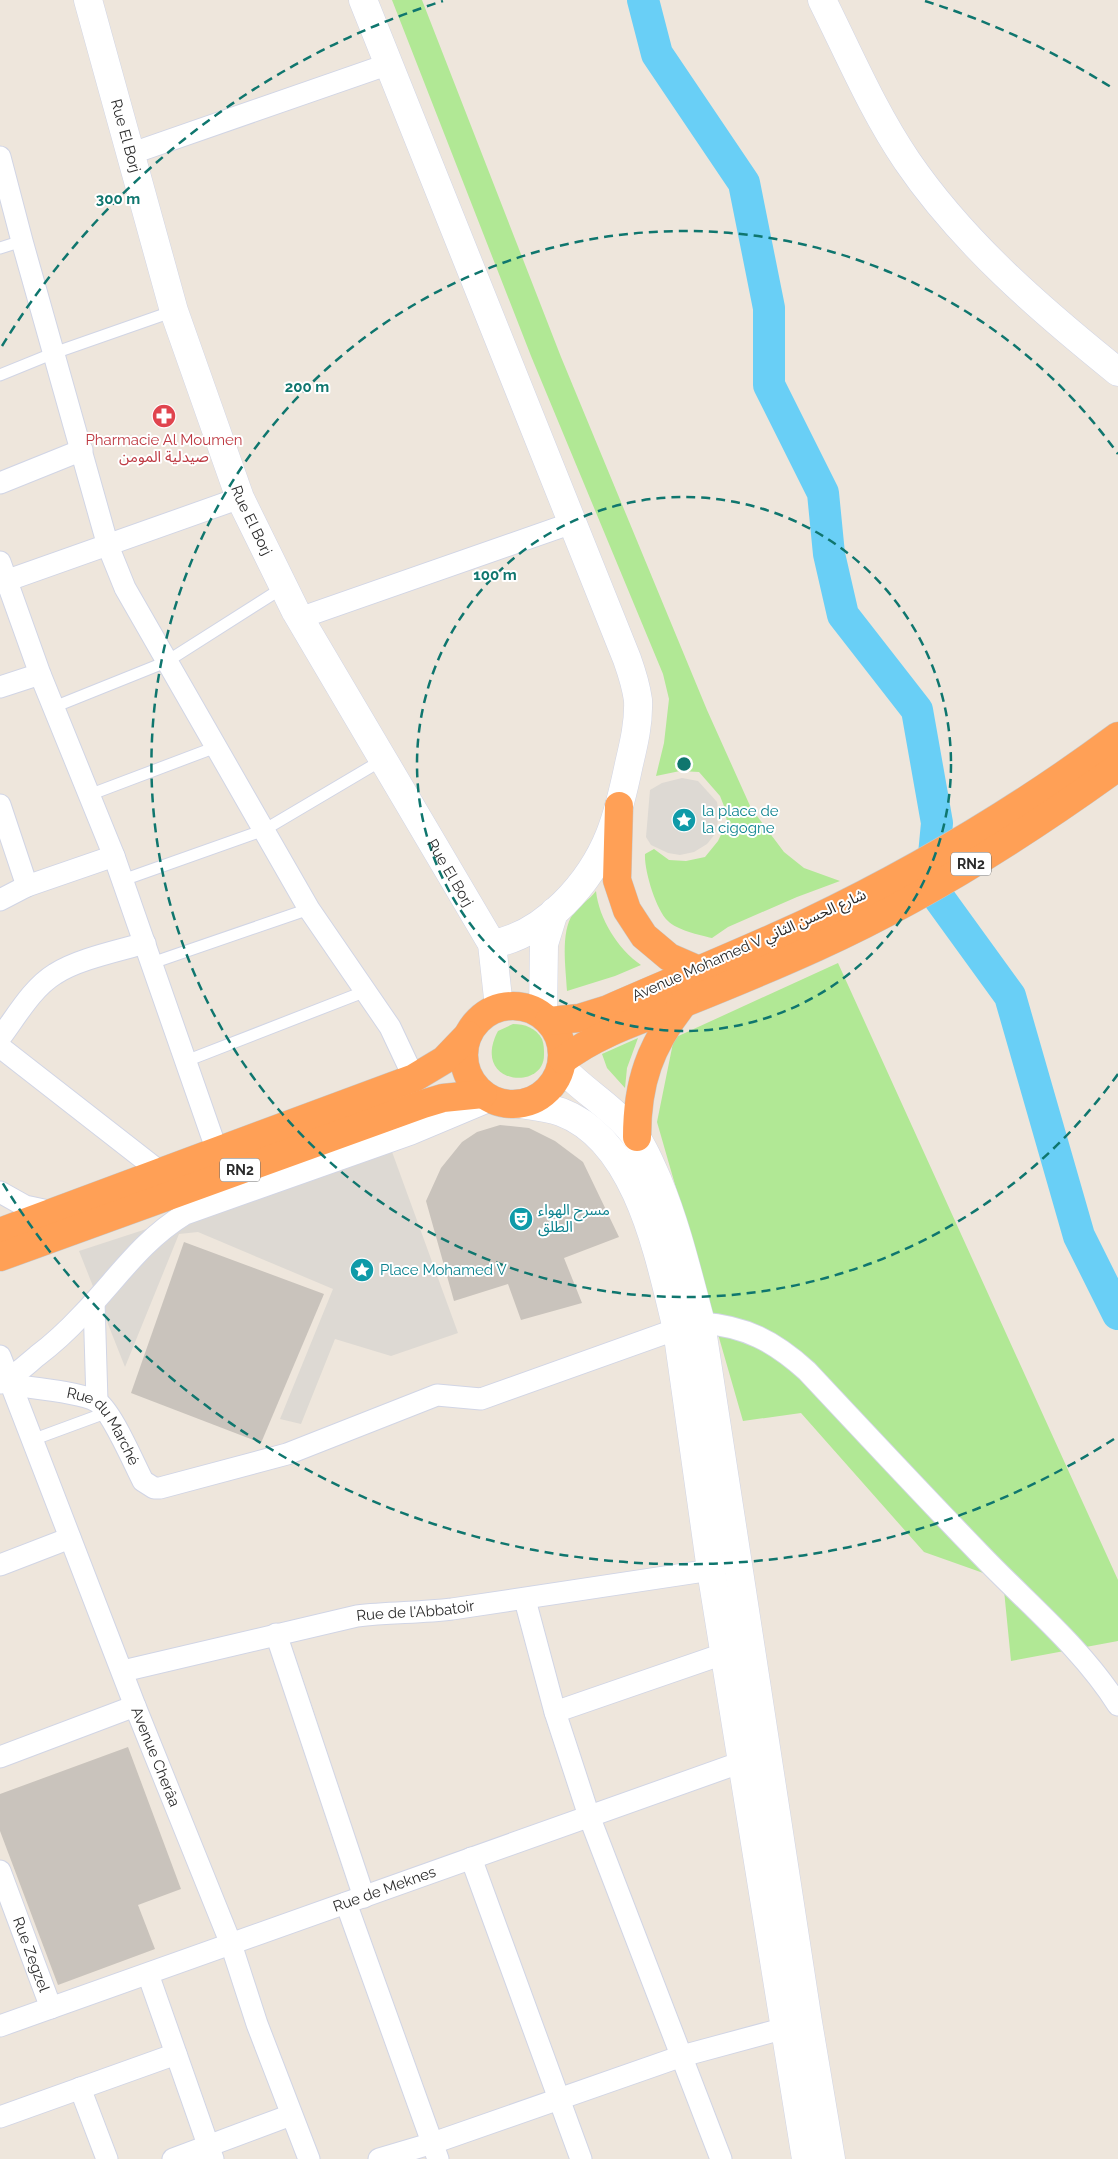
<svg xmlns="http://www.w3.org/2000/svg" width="1118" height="2159" font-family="Raleway,'Noto Sans Arabic',sans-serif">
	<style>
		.green { fill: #b1e895 }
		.plaza { fill: #ddd9d3 }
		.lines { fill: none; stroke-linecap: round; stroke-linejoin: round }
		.river { stroke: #69cff6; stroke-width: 32 }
		.building { fill: #c9c3bc }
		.lane-casing { stroke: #d1d5e5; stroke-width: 13 }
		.street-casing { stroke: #d1d5e5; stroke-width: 23 }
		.secondary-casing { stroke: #d1d5e5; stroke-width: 29 }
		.highway-casing { stroke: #c8c8c8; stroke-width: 29 }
		.lane { stroke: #fff; stroke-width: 11 }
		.street { stroke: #fff; stroke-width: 21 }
		.secondary { stroke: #fff; stroke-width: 28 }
		.highway { stroke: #ffa056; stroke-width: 28 }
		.ring { fill: none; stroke: #0f766e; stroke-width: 2.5; stroke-dasharray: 9 6 }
		.labels { text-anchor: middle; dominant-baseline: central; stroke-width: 4; stroke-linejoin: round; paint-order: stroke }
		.shield { fill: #fff; stroke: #6b6b6b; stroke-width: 1 }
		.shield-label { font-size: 14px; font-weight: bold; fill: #2b2b2b }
		.street-label { font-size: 15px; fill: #2b2b2b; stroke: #fff }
		.health-label { font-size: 15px; fill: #be3a42; stroke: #fff }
		.culture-label { font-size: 15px; fill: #0d838f; stroke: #fff; text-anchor: start }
		.centre { fill: #0f766e; stroke: #fff; stroke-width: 2.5 }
		.ring-label { font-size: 15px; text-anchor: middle; font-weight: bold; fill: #0f766e; stroke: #fff; stroke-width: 4; stroke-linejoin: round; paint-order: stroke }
	</style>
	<rect width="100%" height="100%" fill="#eee6dc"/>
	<g class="green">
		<path d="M392,0H422L561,357L707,710L751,808L784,852L804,868L840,881L797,897L728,927L712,938C699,935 677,930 668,921C656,910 644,870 645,854L654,849L669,860L686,861L705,857L718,841L727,822L724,806L720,796L699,772L680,771L656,776L664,743L669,699L663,674L531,356Z"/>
		<path d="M596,891C599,919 618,949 641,965L615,976L567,991C566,969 560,932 573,914C580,905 589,900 596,891Z"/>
		<polygon points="838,963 1118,1580 1118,1641 1011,1661 1003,1580 924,1552 801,1413 743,1421 657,1122 674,1038"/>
		<path d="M513,1024C525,1024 536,1028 542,1039C544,1044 544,1050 544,1055C544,1092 470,1084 498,1031Z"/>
		<polygon points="638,1038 627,1068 625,1088 607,1068 602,1054"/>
	</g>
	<g class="plaza">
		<polygon points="682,778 698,781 717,802 719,816 715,834 707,844 694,852 680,855 668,853 651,845 646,837 650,790 662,783"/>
		<polygon points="391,1149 458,1333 391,1356 335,1339 301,1424 280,1419 333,1289 198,1232 179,1234 125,1367 79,1251"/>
	</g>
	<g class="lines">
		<polyline class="river" points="643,0 657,54 744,183 769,308 769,385 823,493 829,554 843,615 917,710 937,823 931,887 1010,996 1079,1236 1118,1314"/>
	</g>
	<g class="building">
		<polygon points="500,1125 529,1128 555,1141 583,1162 619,1237 564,1258 582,1303 521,1320 508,1284 454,1301 426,1201 441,1168 462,1142 477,1132"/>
		<polygon points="184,1242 324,1294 261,1443 131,1393"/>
		<polygon points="128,1747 181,1889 138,1905 155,1949 58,1985 0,1831 0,1794"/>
	</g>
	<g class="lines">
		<g class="lane-casing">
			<g id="lane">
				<polyline points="0,248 22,241"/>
				<polyline points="0,375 54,353 174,311"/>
				<polyline points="54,707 166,662 284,587"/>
				<polyline points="89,795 216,747"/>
				<polyline points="123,880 264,830 384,759"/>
				<polyline points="152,963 309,909"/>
				<polyline points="186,1061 366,991"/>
				<polyline points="32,1440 108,1412"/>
			</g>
		</g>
		<g class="street-casing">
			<g id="street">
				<polyline points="130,154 389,64"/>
				<polyline points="0,157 22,241 108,546 125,588 309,909 390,1027 414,1078"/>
				<polyline points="0,483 82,450"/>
				<polyline points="0,562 40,674 114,856 217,1151"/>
				<polyline points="0,583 240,498"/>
				<polyline points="300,618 572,523"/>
				<polyline points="0,687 40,674"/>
				<polyline points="0,805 27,886"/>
				<polyline points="0,900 27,886 114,856"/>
				<path d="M0,1038C16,1017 32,988 55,974C78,959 118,951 145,943"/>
				<polyline points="0,1047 159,1171"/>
				<polyline points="0,1192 25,1206 53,1212"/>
				<polyline points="94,1302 97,1401"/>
				<path d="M701,1323C745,1326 774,1341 807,1371C865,1433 923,1495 982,1556C1029,1605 1081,1647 1118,1705"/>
				<path id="s1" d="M0,1356L135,1706L231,1944L257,2024L309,2159"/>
				<path d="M0,1383C14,1377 25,1366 37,1356C53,1344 68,1330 82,1315C117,1279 141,1241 185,1214L411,1134L492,1100"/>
				<path id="s2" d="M12,1385C32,1388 80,1392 96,1401C111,1409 134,1464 143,1481L154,1488H160L287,1454L437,1395L481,1399L677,1329"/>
				<polyline points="0,1565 70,1538"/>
				<polyline points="525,1600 555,1712 589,1816 721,2159"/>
				<polyline points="276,1634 364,1897"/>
				<path id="s3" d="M123,1671L357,1616C389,1612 420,1613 452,1609L711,1570"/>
				<polyline points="555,1712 726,1653"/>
				<polyline points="0,1757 135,1706"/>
				<polyline points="471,1858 581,2159"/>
				<path id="s4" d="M0,1871L51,2008"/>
				<polyline points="346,1903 438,2159"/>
				<polyline points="148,1974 213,2159"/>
				<path id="s5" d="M0,2026L756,1757"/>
				<polyline points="80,2088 107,2159"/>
				<polyline points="0,2117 176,2054"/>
				<polyline points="173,2159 291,2115"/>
				<polyline points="379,2159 433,2143 682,2056 800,2024"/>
			</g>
		</g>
		<g class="secondary-casing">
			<g id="secondary">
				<path id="s6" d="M88,0L174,311L240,498L296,612L492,944L499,1007"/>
				<path d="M363,0L627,659C632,673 636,686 638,700C639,722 634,743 629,764C624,788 619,811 610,834C591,882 545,935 492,944"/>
				<path d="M822,0C849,54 873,111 907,161C963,243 1041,310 1118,372"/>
				<polyline points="543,1015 544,944 554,912"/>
				<path d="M561,1067C582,1090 609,1105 629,1128C642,1143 650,1163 658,1181C677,1227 688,1275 701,1323L808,2022L831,2159"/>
				<path d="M519,1104C533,1106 547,1107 561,1112C638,1141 659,1257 677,1329L711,1570L806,2159"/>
			</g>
		</g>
		<g class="highway-casing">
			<g id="highway">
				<polyline points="619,806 617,880 627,910 644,936 669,957 699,970"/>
				<circle cx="513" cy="1055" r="49"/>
				<path d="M549,1021L579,1018L608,1009C674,980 741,953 806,923C915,871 1021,808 1118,736"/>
				<path d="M563,1060C598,1033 641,1020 682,1004C727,986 773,967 817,947C923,899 1024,835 1118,767"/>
				<path d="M637,1137C637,1083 650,1045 684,1003"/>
				<polyline points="0,1232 414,1078 444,1060 468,1035"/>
				<polyline points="0,1257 423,1104 443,1098 483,1094"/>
			</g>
		</g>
		<use href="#lane" class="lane"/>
		<use href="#street" class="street"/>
		<use href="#secondary" class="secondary"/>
		<use href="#highway" class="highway"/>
	</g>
	<g class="ring">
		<circle cx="684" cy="764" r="267"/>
		<path d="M1118 1074A533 533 0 1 1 1118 454"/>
		<path d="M1114 1439A800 800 0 0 1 2 1182M2 346A800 800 0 0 1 443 1M925 1A800 800 0 0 1 1114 89"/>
	</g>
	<defs>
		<g id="pharmacy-disc" transform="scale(1.25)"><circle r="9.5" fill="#e0444e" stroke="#fff"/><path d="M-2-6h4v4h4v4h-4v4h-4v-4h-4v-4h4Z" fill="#fff"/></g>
		<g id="sight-disc" transform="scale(1.25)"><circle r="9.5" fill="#0f9aa8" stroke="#fff"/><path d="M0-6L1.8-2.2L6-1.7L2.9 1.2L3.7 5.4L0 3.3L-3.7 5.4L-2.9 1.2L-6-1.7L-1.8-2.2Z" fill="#fff"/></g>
		<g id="theatre-disc" transform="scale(1.25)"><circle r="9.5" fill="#0f9aa8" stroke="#fff"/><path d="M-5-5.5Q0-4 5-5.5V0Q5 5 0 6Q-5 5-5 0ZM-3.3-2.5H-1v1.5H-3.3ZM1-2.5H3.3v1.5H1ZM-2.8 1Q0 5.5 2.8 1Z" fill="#fff"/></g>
	</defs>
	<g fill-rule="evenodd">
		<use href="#pharmacy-disc" x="164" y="416"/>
		<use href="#sight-disc" x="684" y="820"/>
		<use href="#theatre-disc" x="521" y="1219"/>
		<use href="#sight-disc" x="362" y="1270"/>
	</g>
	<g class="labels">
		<g class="shield">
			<rect x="951" y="852.5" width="40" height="23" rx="4"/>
			<rect x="220" y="1158.5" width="40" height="23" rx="4"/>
		</g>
		<g class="shield-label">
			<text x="971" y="864">RN2</text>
			<text x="240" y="1170">RN2</text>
		</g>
		<g class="street-label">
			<text stroke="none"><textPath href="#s6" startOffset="141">Rue El Borj</textPath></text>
			<text stroke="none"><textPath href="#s6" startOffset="546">Rue El Borj</textPath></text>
			<text stroke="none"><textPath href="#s6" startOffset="951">Rue El Borj</textPath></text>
			<text transform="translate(749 945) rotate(-24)">Avenue Mohamed V شارع الحسن الثاني</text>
			<text stroke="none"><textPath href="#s2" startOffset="108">Rue du Marché</textPath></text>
			<text stroke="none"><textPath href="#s3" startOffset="299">Rue de l'Abbatoir</textPath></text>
			<text stroke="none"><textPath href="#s1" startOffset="430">Avenue Cherâa</textPath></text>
			<text stroke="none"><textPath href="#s5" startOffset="408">Rue de Meknes</textPath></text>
			<text stroke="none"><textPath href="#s4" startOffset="89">Rue Zegzel</textPath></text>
		</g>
		<g class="health-label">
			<text x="164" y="440">Pharmacie Al Moumen<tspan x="164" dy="17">صيدلية المومن</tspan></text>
		</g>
		<g class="culture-label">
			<text x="702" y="811">la place de<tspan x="702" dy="17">la cigogne</tspan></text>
			<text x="538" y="1210">مسرح الهواء<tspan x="538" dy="17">الطلق</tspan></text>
			<text x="380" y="1270">Place Mohamed V</text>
		</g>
	</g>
	<circle cx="684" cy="764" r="8" class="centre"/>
	<g class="ring-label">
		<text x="118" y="204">300 m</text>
		<text x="307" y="392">200 m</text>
		<text x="495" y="580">100 m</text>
	</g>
</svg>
